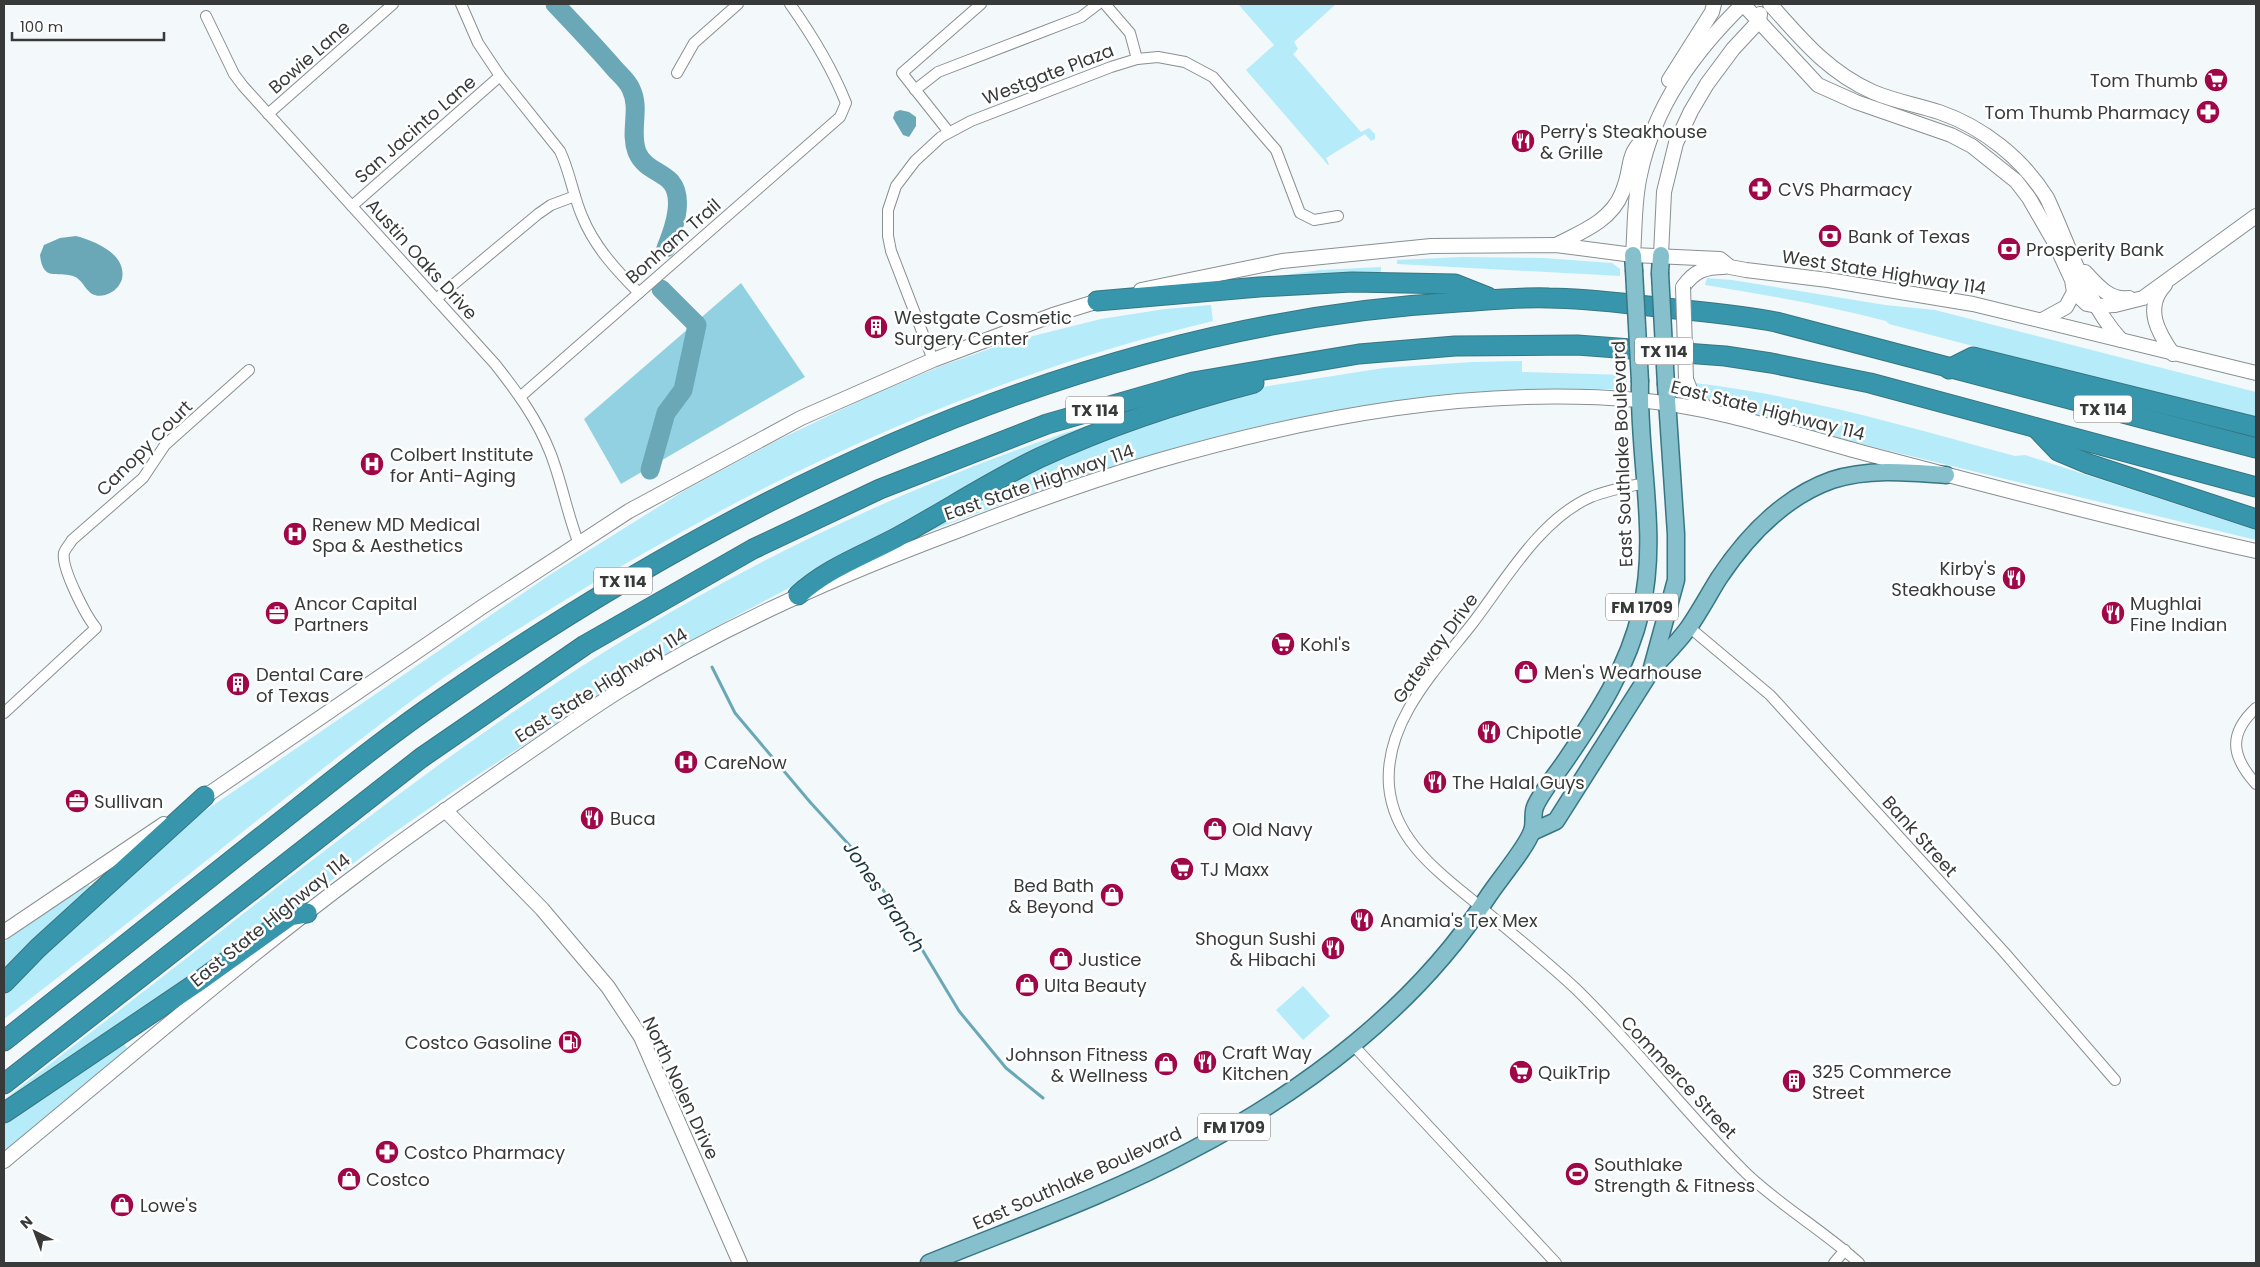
<svg xmlns="http://www.w3.org/2000/svg" width="2260" height="1267" font-family="Poppins,sans-serif">
	<style>
		.green { fill: #b6ebf9 }
		.forest { fill: #92d1e1 }
		.water { fill: #6aa8b7 }
		.lines { fill: none; stroke-linecap: round; stroke-linejoin: round }
		.stream { stroke: #6aa8b7; stroke-width: 3 }
		.river { stroke: #6aa8b7; stroke-width: 19 }
		.street-casing { stroke: #8a8f91; stroke-width: 12 }
		.secondary-casing { stroke: #8a8f91; stroke-width: 16 }
		.primary-casing { stroke: #377683; stroke-width: 19 }
		.highway-casing { stroke: #377683; stroke-width: 21 }
		.street { stroke: #fff; stroke-width: 10 }
		.secondary { stroke: #fff; stroke-width: 14 }
		.primary { stroke: #87c0cd; stroke-width: 16 }
		.highway { stroke: #3796ab; stroke-width: 19 }
		.secondary-bridge-casing { stroke: #8a8f91; stroke-width: 16; stroke-linecap: butt }
		.primary-bridge-casing { stroke: #377683; stroke-width: 19; stroke-linecap: butt }
		.secondary-bridge { stroke: #fff; stroke-width: 14 }
		.primary-bridge { stroke: #87c0cd; stroke-width: 16 }
		.labels { text-anchor: middle; dominant-baseline: central; stroke-width: 5; stroke-linejoin: round; paint-order: stroke }
		.shield { fill: #fff; stroke: #747575; stroke-width: 1 }
		.shield-label { font-size: 16px; font-weight: bold; fill: #383a3a }
		.street-label { font-size: 18px; fill: #383a3a; stroke: #fff }
		.poi-label { font-size: 18px; fill: #383a3a; stroke: #fff; text-anchor: start }
		.water-label { font-size: 19px; font-style: italic; fill: #18373f; stroke: #fff }
	</style>
	<rect width="100%" height="100%" fill="#f3f8fa"/>
	<g class="green">
		<polygon points="1238,4 1336,4 1294,42 1298,49 1293,54 1361,132 1369,128 1375,134 1375,139 1371,141 1365,134 1326,158 1329,164 1328,165 1246,70 1274,45"/>
		<polygon points="1462,257 1544,258 1612,263 1620,269 1620,276 1397,264 1397,260"/>
		<polygon points="1381,267 1381,275 1250,280 1320,270"/>
		<path d="M1707,278L1732,280L1885,305L1935,310L2256,392V420L1889,324L1886,321C1826,305 1766,295 1705,285Z"/>
		<path d="M1211,305L1213,321C982,376 766,476 565,600C525,625 485,649 446,676C392,714 340,755 288,796C194,870 100,946 4,1019V988L196,817L551,574L687,489L778,440L868,397L941,366L1009,342L1101,319L1165,309Z"/>
		<path d="M1522,361V372L1626,375L1627,382L1621,389C1564,389 1508,390 1451,395C1269,411 1095,468 925,533L923,529L1000,485L1095,440L1262,387L1384,368L1472,362Z"/>
		<path d="M1695,383C1804,396 1909,427 2015,456L2025,455L2256,530V540L1730,412C1716,406 1696,400 1695,383Z"/>
		<path d="M1117,416L734,617L639,670L464,784L385,839L271,927L4,1109L5,1099C95,1029 186,959 276,888C393,798 510,708 637,632C788,541 948,469 1117,416Z"/>
		<polygon points="88,884 92,889 4,975 4,942"/>
		<polygon points="1303,986 1330,1016 1303,1040 1276,1010"/>
		<polygon points="122,1041 129,1051 4,1153 4,1121"/>
	</g>
	<polygon class="forest" points="741,283 805,377 621,484 584,419"/>
	<g class="water">
		<polygon points="900,110 909,112 916,117 916,126 909,137 903,135 893,118 895,112"/>
		<path d="M76,236C95,241 127,254 122,279C120,285 116,290 110,293C106,295 100,297 95,295C86,293 83,279 73,276C56,271 43,282 40,255L44,245L60,238Z"/>
	</g>
	<g class="lines">
		<polyline class="stream" points="712,667 735,713 810,802 862,859 911,931 959,1011 1006,1068 1043,1098"/>
		<g class="river">
			<path d="M555,4C575,25 595,46 614,68C619,74 628,81 631,89C641,109 629,131 637,152C644,169 661,171 671,182C685,199 673,231 666,248"/>
			<polyline points="650,470 666,413 683,390 697,325 661,289"/>
		</g>
		<g class="street-casing">
			<g id="street">
				<path d="M461,4L478,43L500,76L560,151C570,172 573,195 582,216C594,246 616,270 639,293"/>
				<polyline points="1105,4 1130,33 1137,59"/>
				<path d="M206,16L234,74L243,86L495,364C517,392 537,419 550,452C562,482 567,514 579,544"/>
				<polyline points="677,73 694,43 738,4"/>
				<polyline points="915,90 938,72 1081,17 1098,4"/>
				<polyline points="268,114 393,4"/>
				<polyline points="948,131 902,73 981,4"/>
				<polyline points="352,206 500,76"/>
				<polyline points="436,299 538,214 551,205 575,196"/>
				<polyline points="933,360 891,251 888,236 888,210 896,186 915,161 941,137 971,121 1111,67 1137,59 1158,57 1185,62 1213,77 1276,150 1300,213 1314,220 1338,216"/>
				<path d="M520,397L840,117L846,103C832,68 812,35 790,4"/>
				<path d="M1645,483C1627,487 1608,490 1591,497C1540,519 1505,581 1472,624C1435,671 1384,722 1389,786C1394,843 1443,875 1483,909C1514,935 1546,961 1575,988C1636,1047 1687,1115 1747,1174C1782,1207 1824,1231 1859,1263"/>
				<polyline points="1689,627 1770,695 2004,952 2115,1080"/>
				<path d="M2256,708C2228,734 2231,756 2256,784"/>
				<path d="M4,713L96,628C86,616 61,568 64,553C65,549 70,544 72,540L143,478L165,445L249,370"/>
				<polyline points="1352,1044 1556,1263"/>
				<polyline points="1834,1263 1845,1250"/>
			</g>
		</g>
		<g class="secondary-casing">
			<g id="secondary">
				<polyline points="1743,4 1818,85 1856,102 1951,135 1972,146 2016,181 2029,198 2055,243 2072,280 2074,292 2066,307 2044,319"/>
				<path d="M1770,4C1801,39 1829,73 1873,92C1894,101 1917,105 1939,112C1983,127 2023,159 2047,198C2069,245 2086,302 2121,340"/>
				<polyline points="1669,80 1712,12 1714,4"/>
				<path d="M1556,245C1581,232 1611,221 1622,193C1635,162 1622,158 1651,131"/>
				<path d="M1633,255C1635,229 1634,200 1640,175C1654,106 1694,52 1743,4"/>
				<polyline points="1661,255 1664,192 1676,143 1691,111 1707,84 1733,49 1759,21 1760,14"/>
				<path d="M2085,272C2097,285 2110,301 2129,298"/>
				<path d="M2165,285C2143,308 2159,334 2173,354"/>
				<path d="M1683,287C1694,271 1705,267 1724,267"/>
				<polyline points="1141,290 1282,261 1431,246 1556,245 1633,255 1720,259 1730,267 1746,270 1828,280 1973,304 2256,373"/>
				<polyline points="2074,292 2087,304 2097,306 2115,305 2143,298 2256,216"/>
				<polyline points="1686,379 1691,392 1709,411"/>
				<polyline points="197,802 482,607 629,511 801,418 933,360 1053,315 1105,299"/>
				<polyline points="445,810 542,909 608,987 641,1037 740,1263"/>
				<polyline points="4,932 164,824"/>
				<path d="M4,1161C123,1063 239,962 363,870C416,830 471,792 526,754C557,733 587,711 619,691C725,625 840,575 957,531C1023,505 1089,481 1157,461C1313,416 1475,386 1638,400C1716,407 1793,434 1868,454C1997,488 2126,522 2256,551"/>
			</g>
		</g>
		<g class="primary-casing">
			<g id="primary">
				<polyline points="1633,255 1634,270"/>
				<polyline points="1660,273 1661,255"/>
				<path d="M1654,667C1666,654 1679,641 1689,627C1700,611 1709,594 1719,578C1747,536 1784,497 1832,480C1868,468 1909,472 1946,475"/>
				<polyline points="1532,832 1556,821 1651,671 1676,580 1676,534 1666,385"/>
				<path d="M929,1263C1017,1227 1108,1195 1192,1150C1306,1090 1416,1007 1487,898C1497,882 1527,847 1532,831C1535,824 1532,814 1535,807C1540,794 1558,772 1566,760C1598,713 1628,667 1641,611C1659,536 1638,458 1640,382"/>
			</g>
		</g>
		<g class="highway-casing">
			<g id="highway">
				<polyline points="1097,301 1259,287 1352,282 1455,284 1488,297"/>
				<polyline points="1949,369 1973,357 2256,427"/>
				<polyline points="2036,428 2058,451 2089,464 2256,519"/>
				<path d="M798,595C826,569 862,556 896,538C944,512 989,482 1039,458C1108,426 1180,402 1254,383"/>
				<polyline points="4,983 38,948 205,796"/>
				<path d="M4,1041C90,973 176,905 261,837C321,790 380,741 443,698C743,490 1089,323 1459,302C1489,300 1519,297 1549,298C1588,298 1628,304 1667,308C1704,312 1740,315 1776,322L2256,448"/>
				<polyline points="4,1084 421,758 585,645 753,549 880,489 1047,424 1193,382 1359,354 1455,346 1577,345 1725,356 1771,363 1870,383 2256,487"/>
				<polyline points="4,1113 195,984 290,916 307,913"/>
			</g>
		</g>
		<use href="#street" class="street"/>
		<use href="#secondary" class="secondary"/>
		<use href="#primary" class="primary"/>
		<use href="#highway" class="highway"/>
		<g class="secondary-bridge-casing">
			<polyline id="secondary-bridge" points="1683,287 1686,379"/>
		</g>
		<g class="primary-bridge-casing">
			<g id="primary-bridge">
				<polyline points="1634,270 1640,382"/>
				<polyline points="1660,273 1666,385"/>
			</g>
		</g>
		<use href="#secondary-bridge" class="secondary-bridge"/>
		<use href="#primary-bridge" class="primary-bridge"/>
	</g>
	<defs>
		<g id="supermarket-disc" transform="scale(1.25)"><circle r="9.5" fill="#a00749" stroke="#fff"/><path d="M-6-5.5h2.5l.6 2H6L4.5 2H-2.5L-4.4-4H-6ZM-1.5 3.2a1.3 1.3 0 1 0 .1 0ZM3 3.2a1.3 1.3 0 1 0 .1 0Z" fill="#fff"/></g>
		<g id="pharmacy-disc" transform="scale(1.25)"><circle r="9.5" fill="#a00749" stroke="#fff"/><path d="M-2-6h4v4h4v4h-4v4h-4v-4h-4v-4h4Z" fill="#fff"/></g>
		<g id="restaurant-disc" transform="scale(1.25)"><circle r="9.5" fill="#a00749" stroke="#fff"/><path d="M-5-6h1v4h1v-4h1v4h1v-4h1v5L-1.5 .5V6h-2V.5L-5-1ZM5-6V6H3V1.5H1.5Q1.5-4 5-6Z" fill="#fff"/></g>
		<g id="bank-disc" transform="scale(1.25)"><circle r="9.5" fill="#a00749" stroke="#fff"/><path d="M-6-4H6V4H-6ZM0-2.3a2.3 2.3 0 1 0 0 4.6a2.3 2.3 0 1 0 0-4.6Z" fill="#fff"/></g>
		<g id="building-disc" transform="scale(1.25)"><circle r="9.5" fill="#a00749" stroke="#fff"/><path d="M-4-6H4V6H1V3H-1V6H-4ZM-2.5-4.3h1.7v1.8h-1.7ZM.8-4.3h1.7v1.8H.8ZM-2.5-1h1.7V.8h-1.7ZM.8-1h1.7V.8H.8Z" fill="#fff"/></g>
		<g id="hospital-disc" transform="scale(1.25)"><circle r="9.5" fill="#a00749" stroke="#fff"/><path d="M-5-5h3v3.5h4V-5h3V5h-3V1.5h-4V5h-3Z" fill="#fff"/></g>
		<g id="office-disc" transform="scale(1.25)"><circle r="9.5" fill="#a00749" stroke="#fff"/><path d="M-6-3h4V-5.5h4V-3h4V5H-6ZM-1-4.5V-3h2v-1.5ZM-6 0V1H6V0Z" fill="#fff"/></g>
		<g id="shop-disc" transform="scale(1.25)"><circle r="9.5" fill="#a00749" stroke="#fff"/><path d="M-5-2.5h2.3a2.7 3.5 0 0 1 5.4 0H5L5.5 6h-11ZM-1.5-2.5h3a1.5 2.3 0 0 0-3 0Z" fill="#fff"/></g>
		<g id="fuel-disc" transform="scale(1.25)"><circle r="9.5" fill="#a00749" stroke="#fff"/><path d="M-5.5-6h7V0h2V4h1.3V-2.5L3-4.5l.8-.8L6-3V5H2.5V1h-1V6h-7ZM-4.2-4.7v3.2H.2V-4.7Z" fill="#fff"/></g>
		<g id="stadium-disc" transform="scale(1.25)"><circle r="9.5" fill="#a00749" stroke="#fff"/><path d="M0-5a6.5 5 0 1 0 0 10a6.5 5 0 1 0 0-10ZM-3.5-1.8h7v3.6h-7Z" fill="#fff"/></g>
	</defs>
	<g fill-rule="evenodd">
		<use href="#supermarket-disc" x="2216" y="80"/>
		<use href="#pharmacy-disc" x="2208" y="112"/>
		<use href="#restaurant-disc" x="1523" y="141"/>
		<use href="#pharmacy-disc" x="1760" y="189"/>
		<use href="#bank-disc" x="1830" y="236"/>
		<use href="#bank-disc" x="2009" y="249"/>
		<use href="#building-disc" x="876" y="327"/>
		<use href="#hospital-disc" x="372" y="464"/>
		<use href="#hospital-disc" x="295" y="534"/>
		<use href="#restaurant-disc" x="2014" y="578"/>
		<use href="#office-disc" x="277" y="613"/>
		<use href="#restaurant-disc" x="2113" y="613"/>
		<use href="#supermarket-disc" x="1283" y="644"/>
		<use href="#shop-disc" x="1526" y="672"/>
		<use href="#building-disc" x="238" y="684"/>
		<use href="#restaurant-disc" x="1489" y="732"/>
		<use href="#hospital-disc" x="686" y="762"/>
		<use href="#restaurant-disc" x="1435" y="782"/>
		<use href="#office-disc" x="77" y="801"/>
		<use href="#restaurant-disc" x="592" y="818"/>
		<use href="#shop-disc" x="1215" y="829"/>
		<use href="#supermarket-disc" x="1182" y="869"/>
		<use href="#shop-disc" x="1112" y="895"/>
		<use href="#restaurant-disc" x="1362" y="920"/>
		<use href="#restaurant-disc" x="1333" y="948"/>
		<use href="#shop-disc" x="1061" y="959"/>
		<use href="#shop-disc" x="1027" y="985"/>
		<use href="#fuel-disc" x="570" y="1042"/>
		<use href="#restaurant-disc" x="1205" y="1062"/>
		<use href="#shop-disc" x="1166" y="1064"/>
		<use href="#supermarket-disc" x="1521" y="1072"/>
		<use href="#building-disc" x="1794" y="1081"/>
		<use href="#pharmacy-disc" x="387" y="1152"/>
		<use href="#stadium-disc" x="1577" y="1174"/>
		<use href="#shop-disc" x="349" y="1179"/>
		<use href="#shop-disc" x="122" y="1205"/>
	</g>
	<g class="labels">
		<g class="shield">
			<rect x="1635" y="337.5" width="58" height="27" rx="4"/>
			<rect x="2074" y="395.5" width="58" height="27" rx="4"/>
			<rect x="1066" y="396.5" width="58" height="27" rx="4"/>
			<rect x="594" y="567.5" width="58" height="27" rx="4"/>
			<rect x="1606" y="593.5" width="72" height="27" rx="4"/>
			<rect x="1198" y="1113.5" width="72" height="27" rx="4"/>
		</g>
		<g class="shield-label">
			<text x="1664" y="351">TX 114</text>
			<text x="2103" y="409">TX 114</text>
			<text x="1095" y="410">TX 114</text>
			<text x="623" y="581">TX 114</text>
			<text x="1642" y="607">FM 1709</text>
			<text x="1234" y="1127">FM 1709</text>
		</g>
		<g class="street-label">
			<text transform="translate(309 57) rotate(-41)">Bowie Lane</text>
			<text transform="translate(1048 74) rotate(-21)">Westgate Plaza</text>
			<text transform="translate(415 129) rotate(-41)">San Jacinto Lane</text>
			<text transform="translate(673 241) rotate(-41)">Bonham Trail</text>
			<text transform="translate(422 259) rotate(48)">Austin Oaks Drive</text>
			<text transform="translate(1884 272) rotate(9)">West State Highway 114</text>
			<text transform="translate(1768 410) rotate(14)">East State Highway 114</text>
			<text transform="translate(144 448) rotate(-45)">Canopy Court</text>
			<text transform="translate(1622 454) rotate(-92)">East Southlake Boulevard</text>
			<text transform="translate(1039 482) rotate(-19)">East State Highway 114</text>
			<text transform="translate(1435 648) rotate(-54)">Gateway Drive</text>
			<text transform="translate(601 685) rotate(-32)">East State Highway 114</text>
			<text transform="translate(1920 836) rotate(48)">Bank Street</text>
			<text transform="translate(270 920) rotate(-39)">East State Highway 114</text>
			<text transform="translate(1679 1077) rotate(47)">Commerce Street</text>
			<text transform="translate(681 1088) rotate(65)">North Nolen Drive</text>
			<text transform="translate(1077 1178) rotate(-24)">East Southlake Boulevard</text>
		</g>
		<g class="poi-label">
			<text x="2198" y="80" text-anchor="end">Tom Thumb</text>
			<text x="2190" y="112" text-anchor="end">Tom Thumb Pharmacy</text>
			<text x="1540" y="131">Perry's Steakhouse<tspan x="1540" dy="21">&amp; Grille</tspan></text>
			<text x="1778" y="189">CVS Pharmacy</text>
			<text x="1848" y="236">Bank of Texas</text>
			<text x="2026" y="249">Prosperity Bank</text>
			<text x="894" y="317">Westgate Cosmetic<tspan x="894" dy="21">Surgery Center</tspan></text>
			<text x="390" y="454">Colbert Institute<tspan x="390" dy="21">for Anti-Aging</tspan></text>
			<text x="312" y="524">Renew MD Medical<tspan x="312" dy="21">Spa &amp; Aesthetics</tspan></text>
			<text x="1996" y="568" text-anchor="end">Kirby's<tspan x="1996" dy="21">Steakhouse</tspan></text>
			<text x="294" y="603">Ancor Capital<tspan x="294" dy="21">Partners</tspan></text>
			<text x="2130" y="603">Mughlai<tspan x="2130" dy="21">Fine Indian</tspan></text>
			<text x="1300" y="644">Kohl's</text>
			<text x="1544" y="672">Men's Wearhouse</text>
			<text x="256" y="674">Dental Care<tspan x="256" dy="21">of Texas</tspan></text>
			<text x="1506" y="732">Chipotle</text>
			<text x="704" y="762">CareNow</text>
			<text x="1452" y="782">The Halal Guys</text>
			<text x="94" y="801">Sullivan</text>
			<text x="610" y="818">Buca</text>
			<text x="1232" y="829">Old Navy</text>
			<text x="1200" y="869">TJ Maxx</text>
			<text x="1094" y="885" text-anchor="end">Bed Bath<tspan x="1094" dy="21">&amp; Beyond</tspan></text>
			<text x="1380" y="920">Anamia's Tex Mex</text>
			<text x="1316" y="938" text-anchor="end">Shogun Sushi<tspan x="1316" dy="21">&amp; Hibachi</tspan></text>
			<text x="1078" y="959">Justice</text>
			<text x="1044" y="985">Ulta Beauty</text>
			<text x="552" y="1042" text-anchor="end">Costco Gasoline</text>
			<text x="1222" y="1052">Craft Way<tspan x="1222" dy="21">Kitchen</tspan></text>
			<text x="1148" y="1054" text-anchor="end">Johnson Fitness<tspan x="1148" dy="21">&amp; Wellness</tspan></text>
			<text x="1812" y="1071">325 Commerce<tspan x="1812" dy="21">Street</tspan></text>
			<text x="1538" y="1072">QuikTrip</text>
			<text x="404" y="1152">Costco Pharmacy</text>
			<text x="1594" y="1164">Southlake<tspan x="1594" dy="21">Strength &amp; Fitness</tspan></text>
			<text x="366" y="1179">Costco</text>
			<text x="140" y="1205">Lowe's</text>
		</g>
		<g class="water-label">
			<text transform="translate(884 897) rotate(56)">Jones Branch</text>
		</g>
	</g>
	<rect width="2260" height="1267" fill="none" stroke="#383a3a" stroke-width="10"/>
	<g transform="translate(35 1232) rotate(318)" stroke="#ffffff" stroke-width="4" paint-order="stroke">
	<path d="M0-4L9 19L0 12L-9 19Z" fill="#383a3a"/>
	<text y="-8" font-size="14" font-weight="bold" text-anchor="middle" fill="#383a3a">N</text>
	</g>
	<path d="M12 32v8h152v-8" fill="none" stroke="#383a3a" stroke-width="2.5"/>
	<text x="20" y="32" font-size="15" fill="#383a3a" stroke="#ffffff" stroke-width="4" paint-order="stroke">100 m</text>
</svg>
